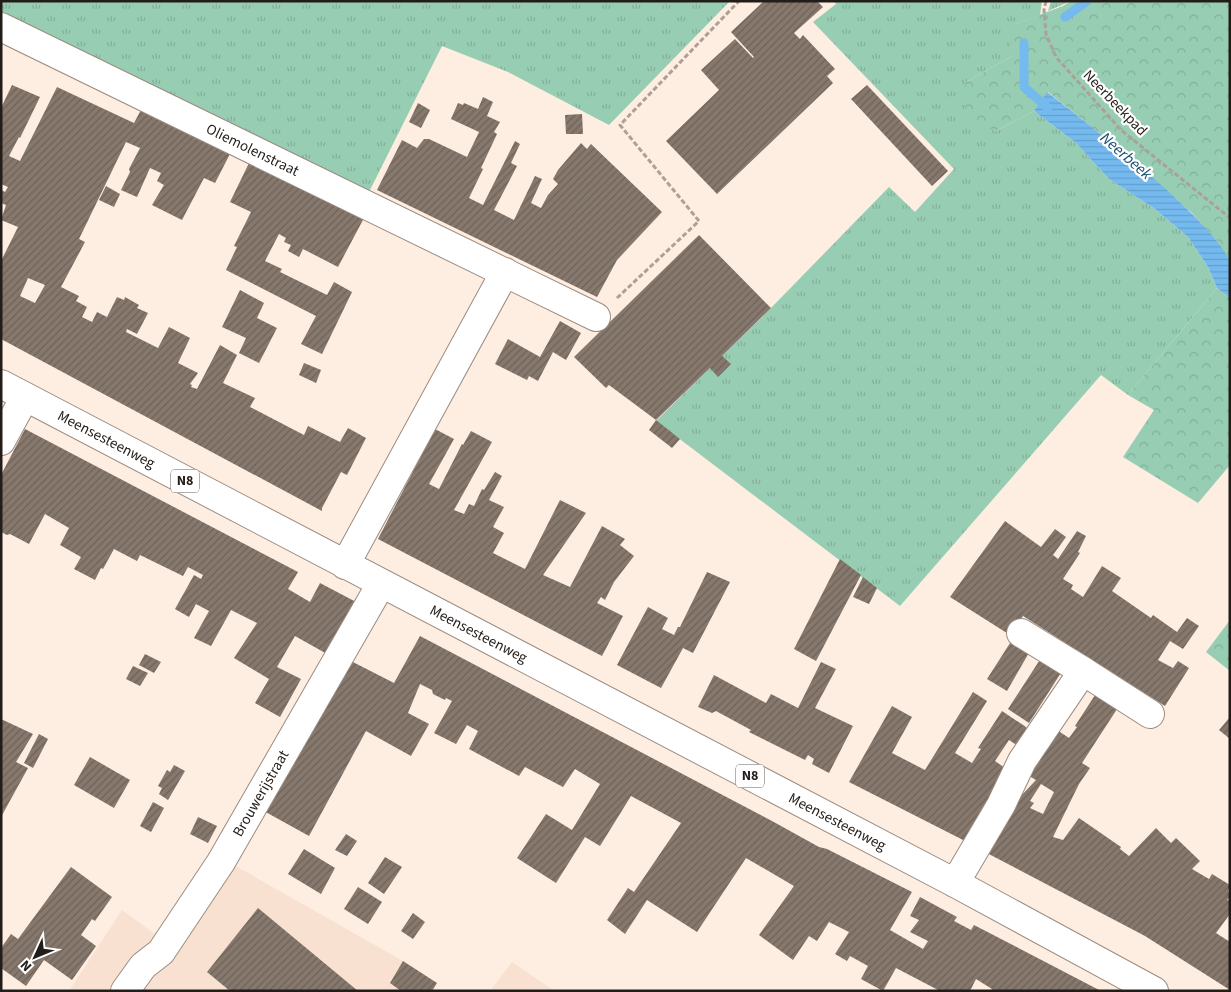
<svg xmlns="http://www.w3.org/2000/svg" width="1231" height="992" font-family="'Source Sans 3',sans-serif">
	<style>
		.built { fill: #f9e1d1 }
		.grass { fill: url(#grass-tufts) }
		.forest { fill: url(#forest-crowns) }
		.water { fill: url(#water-rules) }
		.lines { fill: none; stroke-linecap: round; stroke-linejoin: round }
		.stream { stroke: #74baef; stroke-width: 9 }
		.building { fill: url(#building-hatch); fill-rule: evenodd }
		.minor-casing { stroke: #9b8c81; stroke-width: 30 }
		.primary-casing { stroke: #9b8c81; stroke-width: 30 }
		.path { stroke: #ada097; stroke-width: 3; stroke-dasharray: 5 2.5; stroke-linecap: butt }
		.minor { stroke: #fff; stroke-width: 28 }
		.primary { stroke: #fff; stroke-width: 28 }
		.labels { text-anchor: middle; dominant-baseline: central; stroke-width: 4.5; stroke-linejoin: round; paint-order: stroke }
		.shield { fill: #fefefe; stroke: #65605e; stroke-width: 1 }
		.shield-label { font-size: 14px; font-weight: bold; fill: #231d19 }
		.street-label { font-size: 15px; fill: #231d19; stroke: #fefefe }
		.water-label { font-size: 16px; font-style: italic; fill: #194d70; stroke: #fefefe }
	</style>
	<defs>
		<pattern id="grass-tufts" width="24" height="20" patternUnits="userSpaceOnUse" patternTransform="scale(1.25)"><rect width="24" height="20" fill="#97cdb3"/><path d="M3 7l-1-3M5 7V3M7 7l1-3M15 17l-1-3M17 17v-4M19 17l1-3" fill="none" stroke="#82b099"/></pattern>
		<pattern id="forest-crowns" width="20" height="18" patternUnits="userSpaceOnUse" patternTransform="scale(1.25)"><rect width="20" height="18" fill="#97cdb3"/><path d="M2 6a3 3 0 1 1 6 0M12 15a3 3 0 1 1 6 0" fill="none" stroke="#82b099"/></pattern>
		<pattern id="water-rules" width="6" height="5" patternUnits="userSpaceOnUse" patternTransform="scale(1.25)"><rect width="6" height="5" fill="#74baef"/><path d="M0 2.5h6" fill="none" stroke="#649fcc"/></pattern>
		<pattern id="building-hatch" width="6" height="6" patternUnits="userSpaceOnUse" patternTransform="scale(1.25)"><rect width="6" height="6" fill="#86786d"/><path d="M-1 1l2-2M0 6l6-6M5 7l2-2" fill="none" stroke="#6d6259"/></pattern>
	</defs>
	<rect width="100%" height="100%" fill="#feede1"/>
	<g class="built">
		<polygon points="214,858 232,864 403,961 390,982 401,991 69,991 122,910 155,934"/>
		<polygon points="512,962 553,990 553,991 490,991"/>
	</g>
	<g class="grass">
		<polygon points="1,1 730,1 609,125 508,72 442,46 368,194 1,17"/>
		<polygon points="834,1 1042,1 1040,15 1015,24 1012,56 966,82 996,131 1034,111 1075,142 1109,179 1155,209 1188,237 1208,267 1217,288 1128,395 1101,375 900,606 656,421 771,308 889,187 915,212 954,169 813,22 836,4"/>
		<polygon points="1051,1 1071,1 1048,11"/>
	</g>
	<g class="forest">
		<path d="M1071,1H1230V263L1216,240L1191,212L1103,136L1048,92L1034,111L996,131C970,122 958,110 966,82L1012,56C1008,46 1012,34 1015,24L1063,6Z"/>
		<polygon points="1217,288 1230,298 1230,465 1198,503 1123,457 1154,410 1128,395"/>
		<polygon points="1230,620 1230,671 1206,652"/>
	</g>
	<path class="water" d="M1047,92C1082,119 1223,227 1230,264C1231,275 1230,288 1230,298L1217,288L1208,267L1188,237L1155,209L1109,179L1075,142L1034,111Z"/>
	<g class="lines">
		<g class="stream">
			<polyline points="1065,17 1087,1"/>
			<polyline points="1024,43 1024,87 1048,108"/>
		</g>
	</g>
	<g class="building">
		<polygon points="764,1 817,1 823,7 794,33 800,39 803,35 835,69 827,76 833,83 717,194 666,141 719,90 701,70 735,39 753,58 754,57 731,32"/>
		<path d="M12,85L40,97L20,138L19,137L9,156L20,161L57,87L134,123L142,108L231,152L215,183L204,178L182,220L152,205L164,185L157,181L161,173L150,168L137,197L121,190L130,172L129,169L140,148L126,142L79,239L85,242L61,287L79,296L76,301L87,307L82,317L92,322L97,312L107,317L117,297L124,300L125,297L139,305L137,308L148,313L137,334L127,329L126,332L158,348L169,327L190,338L178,363L198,373L190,384L192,385L191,387L197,389L220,345L237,355L223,383L255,398L250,407L304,435L308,426L340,442L348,428L366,438L347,475L341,472L322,508V511L1,339V261L18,227L1,220L6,205L1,203V190L5,192L8,187L1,184V108ZM28,278L45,285L35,303L20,296Z"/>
		<polygon points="867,85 948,171 932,186 851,99"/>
		<polygon points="483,97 493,102 487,116 500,122 494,132 497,134 481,168 483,169 469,198 483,205 515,141 520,144 511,163 517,166 494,210 514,220 535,176 542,179 531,203 541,208 548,195 558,184 553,179 558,170 581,143 587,149 591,144 662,212 617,260 597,297 377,190 402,140 417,148 424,139 429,139 467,157 479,132 451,119 458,103 463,105 464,103 478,109"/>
		<polygon points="418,103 430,110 421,128 409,122"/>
		<polygon points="582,114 583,134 566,134 565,115"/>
		<polygon points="250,161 364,218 338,267 303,249 299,257 288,251 291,245 284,242 286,238 279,234 265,261 282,269 280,272 327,295 334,282 352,292 322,354 301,344 316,316 226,270 237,247 234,246 251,212 230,202"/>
		<polygon points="106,186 120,194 114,207 99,200"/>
		<polygon points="699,235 771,308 722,356 731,364 718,377 710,368 656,420 680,439 672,448 649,430 656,420 609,385 606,388 574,357"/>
		<polygon points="240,290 264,303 257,318 277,328 259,363 239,353 246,338 222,327"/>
		<polygon points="560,321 581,333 566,360 553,352 538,381 529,376 527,380 495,364 508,339 540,357"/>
		<polygon points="304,363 321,370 316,383 299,375"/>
		<polygon points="25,429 298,572 288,589 310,602 320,583 358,603 327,654 295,636 277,667 301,679 280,717 255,703 269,679 234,658 257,623 231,610 211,646 194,638 209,611 196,604 189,617 175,609 194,575 201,579 203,575 188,567 183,576 140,555 137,561 114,549 103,569 101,568 95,580 74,569 81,557 60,545 69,528 45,514 29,544 10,534 7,535 1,532 1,475"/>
		<polygon points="435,429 454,439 429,484 439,489 462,444 463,445 471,431 492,442 454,510 464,514 469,504 474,506 482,489 484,490 495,472 502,476 489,500 504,507 493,527 504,533 493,553 525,569 560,500 586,513 543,575 570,587 602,526 625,539 620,545 634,556 614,582 605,600 601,597 597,603 623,616 602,656 378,539"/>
		<polygon points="1005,521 1041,547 1055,529 1066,537 1053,555 1058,559 1077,531 1086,536 1078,552 1080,553 1063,579 1073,585 1071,589 1083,597 1102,566 1121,578 1112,591 1151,618 1153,615 1177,632 1187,618 1199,626 1183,649 1170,641 1158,660 1173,668 1178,661 1189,668 1165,706 1023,616 1010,635 950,597"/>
		<polygon points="840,559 861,575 816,661 794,649"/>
		<polygon points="707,572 730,582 693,653 683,648 661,688 617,665 648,607 668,618 662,629 674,635 678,627 680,627"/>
		<polygon points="863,577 877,588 869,604 853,597"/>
		<polygon points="420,636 772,821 819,847 827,849 912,892 890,930 923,949 928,941 910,932 919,920 910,916 920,897 957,917 954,921 971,930 974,925 1101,991 991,991 992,989 976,979 970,991 940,991 896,968 883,991 861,979 868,966 850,956 847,961 835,954 849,932 829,922 817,941 809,936 793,960 759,935 794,886 746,858 697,932 647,900 625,934 607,920 628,888 634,892 681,823 631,796 600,846 585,837 556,883 517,858 546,814 572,830 600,784 575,769 563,787 525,767 519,776 469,749 478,731 467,725 456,744 434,733 452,701 446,698 445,700 433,694 432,690 420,684 408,713 429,724 411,756 366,731 309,836 262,810 347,659 394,683"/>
		<polygon points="1012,640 1030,651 1007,691 987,679"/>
		<polygon points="145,654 161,662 154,673 139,665"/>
		<polygon points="1043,655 1064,668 1029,723 1008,709"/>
		<polygon points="821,662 836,669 815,708 853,726 829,773 812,764 814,759 808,755 805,760 749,732 751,730 716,711 712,713 698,707 714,675 766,703 771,694 798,708"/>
		<polygon points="133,666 148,673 140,686 126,679"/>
		<polygon points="973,692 987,701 955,753 972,763 981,749 978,748 1002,711 1026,727 1030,733 1021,748 1009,740 995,761 1008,770 969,843 849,782 892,706 912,717 892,753 925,770"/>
		<path d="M1097,692L1119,706L1082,763L1090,768L1079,784L1053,837L1063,840L1079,818L1121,847L1120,849L1129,856L1156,828L1171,843L1176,838L1200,861L1192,869L1209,879L1212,874L1230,885L1228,892L1230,893V897L1227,900L1230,901V914L1216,933L1230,942V990L1145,936L985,852L1020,797L1036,780L1024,773L1054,728L1069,738L1077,727L1075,726ZM1041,784L1054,792L1043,814L1030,808L1034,803L1030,801Z"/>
		<polygon points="1230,717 1230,739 1219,730"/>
		<polygon points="1,719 33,734 16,762 28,768 1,817"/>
		<polygon points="39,734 48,739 33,768 24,763"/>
		<polygon points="90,757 130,780 114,808 74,785"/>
		<polygon points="174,765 185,771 168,800 159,794 162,788 158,786 167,770 170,772"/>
		<polygon points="153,802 164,808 151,832 140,826"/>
		<polygon points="198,817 217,826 208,843 190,834"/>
		<polygon points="346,834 357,841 347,856 335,850"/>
		<polygon points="304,849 335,868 321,894 288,874"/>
		<polygon points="385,857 402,867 384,894 368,883"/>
		<polygon points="71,867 112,897 95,921 92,919 81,935 96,946 72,980 44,960 26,986 1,968 1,948 11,934 18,939"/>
		<polygon points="358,887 382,902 368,924 344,909"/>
		<polygon points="258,908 358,991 230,991 207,972"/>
		<polygon points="413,913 425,922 413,939 401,931"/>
		<polygon points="403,961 437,983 432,991 401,991 390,983"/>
	</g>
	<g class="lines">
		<g class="minor-casing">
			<g id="minor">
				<path id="s1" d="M1,27L596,317"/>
				<polyline points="1,441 25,397"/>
				<polyline points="345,565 505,272"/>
				<polyline points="1021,633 1083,671"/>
				<polyline points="955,883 1001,805 1022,761 1083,671 1150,714"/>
				<path id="s2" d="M125,991L143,966L161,952L221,862L381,584"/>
			</g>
		</g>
		<g class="primary-casing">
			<g id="primary">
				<path id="s3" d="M1,384L955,883L1154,991"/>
			</g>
		</g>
		<g class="path">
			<polyline points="1046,1 1044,10 1046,34 1056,57 1121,130 1230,218"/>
			<polyline points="617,298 699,221 620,125 739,1"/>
		</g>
		<use href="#minor" class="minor"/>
		<use href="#primary" class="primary"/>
	</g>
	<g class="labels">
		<g class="shield">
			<rect x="171" y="469.5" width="28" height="23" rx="4"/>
			<rect x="736" y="764.5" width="28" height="23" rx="4"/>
		</g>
		<g class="shield-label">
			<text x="185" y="481">N8</text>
			<text x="750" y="776">N8</text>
		</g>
		<g class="street-label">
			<text transform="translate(1115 103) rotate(46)">Neerbeekpad</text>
			<text stroke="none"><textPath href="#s1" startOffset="280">Oliemolenstraat</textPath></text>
			<text stroke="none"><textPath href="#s3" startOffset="119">Meensesteenweg</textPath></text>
			<text stroke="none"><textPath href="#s3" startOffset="539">Meensesteenweg</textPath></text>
			<text stroke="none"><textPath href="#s2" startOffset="241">Brouwerijstraat</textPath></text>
			<text stroke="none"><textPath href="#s3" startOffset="944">Meensesteenweg</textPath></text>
		</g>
		<g class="water-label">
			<text transform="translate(1126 156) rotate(41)">Neerbeek</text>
		</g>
	</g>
	<rect width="1231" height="992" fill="none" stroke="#231d19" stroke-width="5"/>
	<g transform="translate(35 957) rotate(226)" stroke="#fefefe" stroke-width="4" paint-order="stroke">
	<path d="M0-4L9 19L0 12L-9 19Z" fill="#231d19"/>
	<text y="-8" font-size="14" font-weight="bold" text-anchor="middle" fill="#231d19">N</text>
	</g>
</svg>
